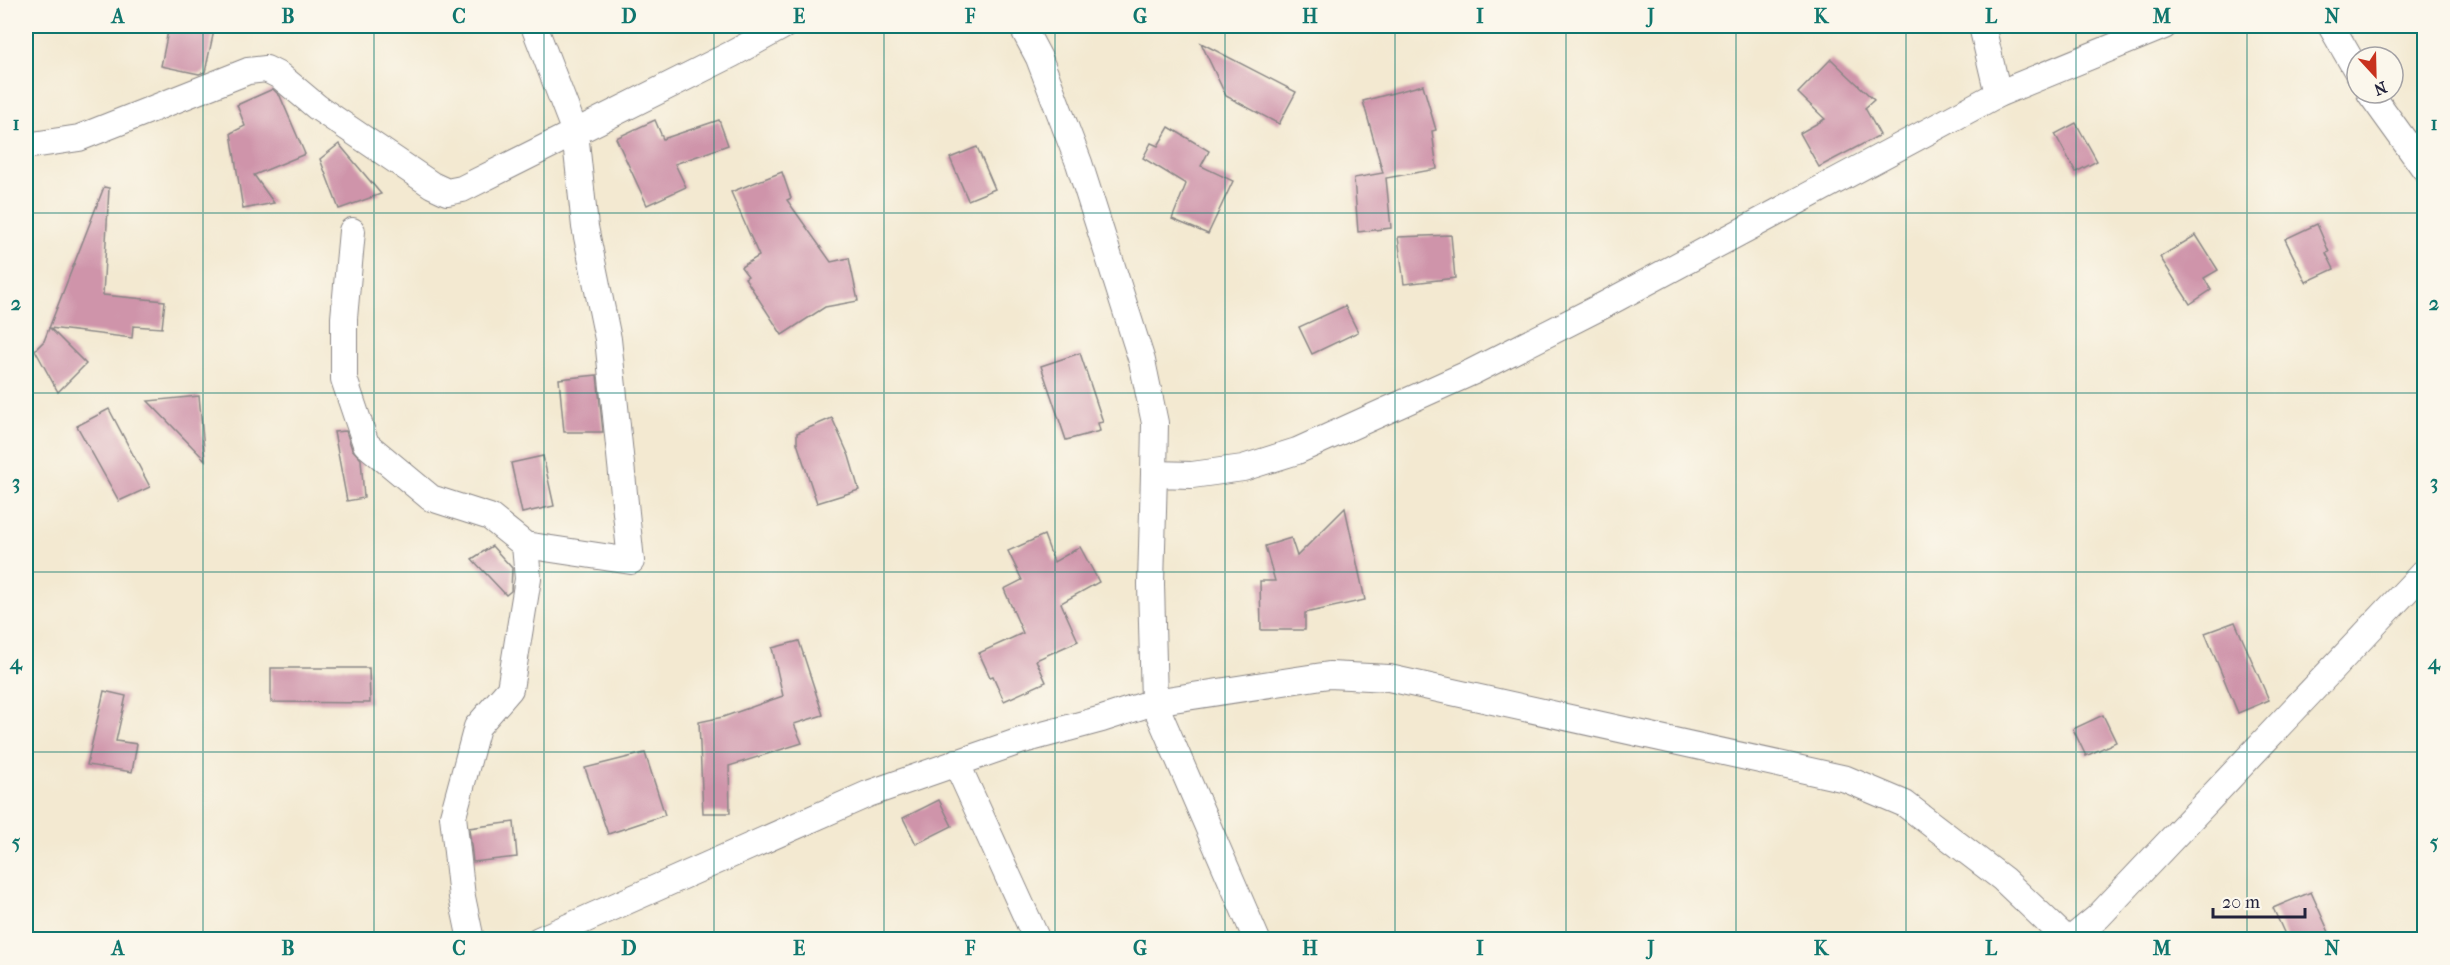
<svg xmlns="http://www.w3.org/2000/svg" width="2450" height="965" font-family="'IM FELL French Canon',serif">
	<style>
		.building { fill: #cf94aa }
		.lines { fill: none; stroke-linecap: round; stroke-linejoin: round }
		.minor-casing { stroke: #8a8686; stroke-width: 28 }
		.minor { stroke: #fff; stroke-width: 26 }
		.grid { fill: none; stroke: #0f766e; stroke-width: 1.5; stroke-opacity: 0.55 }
		.neatline { fill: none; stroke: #0f766e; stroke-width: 2 }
		.grid-label { font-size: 20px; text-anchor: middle; font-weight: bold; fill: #0f766e }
	</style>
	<rect width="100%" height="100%" fill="#fbf7ec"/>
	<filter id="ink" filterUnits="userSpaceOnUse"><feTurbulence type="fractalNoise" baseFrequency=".0167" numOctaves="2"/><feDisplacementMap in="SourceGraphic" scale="12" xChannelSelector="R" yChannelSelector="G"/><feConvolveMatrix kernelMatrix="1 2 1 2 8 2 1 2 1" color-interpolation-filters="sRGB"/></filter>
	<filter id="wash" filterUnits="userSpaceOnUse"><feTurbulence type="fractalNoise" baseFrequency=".008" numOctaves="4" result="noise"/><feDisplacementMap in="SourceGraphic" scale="24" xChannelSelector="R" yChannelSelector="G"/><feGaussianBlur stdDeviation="1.35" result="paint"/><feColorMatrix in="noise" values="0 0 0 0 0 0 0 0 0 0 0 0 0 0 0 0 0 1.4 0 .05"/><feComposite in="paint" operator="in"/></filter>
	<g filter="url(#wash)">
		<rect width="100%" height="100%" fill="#f3e9d1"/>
		<g id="blocks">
			<g class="building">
				<polygon points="169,26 215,26 205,72 199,74 161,66"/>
				<polygon points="1201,43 1296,92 1279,124 1226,96"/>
				<polygon points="1831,59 1874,100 1865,108 1880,135 1819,167 1800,133 1825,119 1798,93"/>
				<polygon points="1423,85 1436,130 1432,131 1437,169 1386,178 1391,228 1358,232 1354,178 1383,173 1363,101"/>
				<polygon points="273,89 280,96 305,154 254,175 274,203 243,209 231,133 245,126 237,105"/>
				<polygon points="655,120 663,139 719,120 728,145 675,164 686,187 647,205 616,138"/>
				<polygon points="2076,123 2097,161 2076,172 2055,134"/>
				<polygon points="1169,127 1209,151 1201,166 1233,181 1208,234 1172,219 1186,184 1143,158 1151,143 1158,146"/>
				<polygon points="339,144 381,194 339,209 320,159"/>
				<polygon points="977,147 995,189 968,200 950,158"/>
				<polygon points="782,172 791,198 787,200 831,262 849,258 858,301 825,307 782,335 745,278 748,276 741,267 759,256 731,192"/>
				<polygon points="104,187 109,188 103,295 165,301 162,328 133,326 132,338 50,328 86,364 58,392 35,350 44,341"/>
				<polygon points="2317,224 2329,252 2326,253 2334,269 2306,282 2285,239"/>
				<polygon points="1451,235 1455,278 1404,284 1398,237"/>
				<polygon points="2196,235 2218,270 2204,278 2211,290 2190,304 2160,257"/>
				<polygon points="1345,306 1358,332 1312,354 1299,327"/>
				<polygon points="1080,353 1103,422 1098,423 1100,431 1066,440 1041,366"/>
				<polygon points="597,375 603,432 564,432 559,379"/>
				<polygon points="199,396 205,460 148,401"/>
				<polygon points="109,409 150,487 119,501 77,426"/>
				<polygon points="832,418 849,456 859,490 817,503 797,443 797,433"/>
				<polygon points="346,431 352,449 361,459 364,498 347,501 334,432"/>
				<polygon points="543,456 554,506 522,513 511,463"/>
				<polygon points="1345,508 1365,600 1305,613 1305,630 1261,630 1260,581 1275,581 1265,546 1291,538 1297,556"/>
				<polygon points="1044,535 1054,562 1080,547 1099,582 1061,603 1078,641 1036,660 1046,682 1004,701 993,676 990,677 979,653 1023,633 1004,589 1022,580 1008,551"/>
				<polygon points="492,546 512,568 511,591 506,595 472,559"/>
				<polygon points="2235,622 2269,700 2238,713 2205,633"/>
				<polygon points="799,641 823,715 794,724 802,743 729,766 730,813 703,813 699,722 723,717 783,696 772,648"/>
				<polygon points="271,668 369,668 370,703 271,702"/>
				<polygon points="104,691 126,696 116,741 137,744 132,772 87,765"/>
				<polygon points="2103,715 2116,742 2086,756 2073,729"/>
				<polygon points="645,753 665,815 608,834 585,768"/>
				<polygon points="939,800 952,826 916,844 903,818"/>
				<polygon points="514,822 517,857 473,862 469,828"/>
				<polygon points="2311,892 2332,939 2287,939 2273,908"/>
			</g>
		</g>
	</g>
	<g filter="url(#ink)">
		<use href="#blocks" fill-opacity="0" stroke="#8a8686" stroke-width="1.5"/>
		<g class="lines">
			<g class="minor-casing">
				<g id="minor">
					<polyline points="1022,26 1039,58 1079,163 1142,361 1155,423 1154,474"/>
					<polyline points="1982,26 1998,94"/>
					<polyline points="2331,26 2357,71"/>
					<polyline points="2370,93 2424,168"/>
					<polyline points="26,146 79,138 248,71 266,69 280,76 317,107 432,185 447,192 462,189 732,54 783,26"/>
					<polyline points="352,231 344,318 344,379 366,444 431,498 490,517 525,545 631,561 608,339 585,227 575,132 534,26"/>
					<polyline points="956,762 1037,940"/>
					<polyline points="471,940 462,897 453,816 477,727 510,689 528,579 525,545"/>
					<polyline points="539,940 868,794 1020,741 1102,719 1154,702 1151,584 1154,474 1192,475 1243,468 1297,451 1472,372 1604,305 1998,94 2164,26"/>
					<polyline points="1257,940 1154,702 1329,675 1389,678 1846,779 1905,804 2003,879 2067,940"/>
					<polyline points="2070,940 2098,917 2424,572"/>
				</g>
			</g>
			<use href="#minor" class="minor"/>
		</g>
	</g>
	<path class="grid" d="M203,26V940M374,26V940M544,26V940M714,26V940M884,26V940M1055,26V940M1225,26V940M1395,26V940M1566,26V940M1736,26V940M1906,26V940M2076,26V940M2247,26V940M26,213H2424M26,393H2424M26,572H2424M26,752H2424"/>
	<rect width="2450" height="965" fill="none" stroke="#fbf7ec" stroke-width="66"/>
	<g transform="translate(2375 75) rotate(158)"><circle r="28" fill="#fbf7ec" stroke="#a4a2a5" stroke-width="1.5"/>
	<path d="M0-4.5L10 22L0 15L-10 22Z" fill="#c8321e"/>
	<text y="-9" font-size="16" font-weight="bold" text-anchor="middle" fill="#22223b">N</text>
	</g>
	<path d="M2213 908v9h92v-9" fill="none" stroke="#22223b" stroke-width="3"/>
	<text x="2222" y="908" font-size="18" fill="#22223b" stroke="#fbf7ec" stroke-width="4.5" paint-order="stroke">20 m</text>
	<rect x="33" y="33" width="2384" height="899" class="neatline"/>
	<g class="grid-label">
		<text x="118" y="23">A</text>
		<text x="288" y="23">B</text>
		<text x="459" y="23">C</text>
		<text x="629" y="23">D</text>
		<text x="799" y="23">E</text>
		<text x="970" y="23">F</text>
		<text x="1140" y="23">G</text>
		<text x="1310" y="23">H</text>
		<text x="1480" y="23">I</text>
		<text x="1651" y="23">J</text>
		<text x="1821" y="23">K</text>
		<text x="1991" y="23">L</text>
		<text x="2162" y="23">M</text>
		<text x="2332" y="23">N</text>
		<text x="16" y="130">1</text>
		<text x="2434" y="130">1</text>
		<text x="16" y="310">2</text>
		<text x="2434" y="310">2</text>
		<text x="16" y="489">3</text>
		<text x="2434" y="489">3</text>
		<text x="16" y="669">4</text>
		<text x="2434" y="669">4</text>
		<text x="16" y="849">5</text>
		<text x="2434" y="849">5</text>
		<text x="118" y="955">A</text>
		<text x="288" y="955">B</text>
		<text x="459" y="955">C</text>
		<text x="629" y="955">D</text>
		<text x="799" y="955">E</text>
		<text x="970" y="955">F</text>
		<text x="1140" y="955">G</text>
		<text x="1310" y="955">H</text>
		<text x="1480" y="955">I</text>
		<text x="1651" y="955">J</text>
		<text x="1821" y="955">K</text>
		<text x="1991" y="955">L</text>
		<text x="2162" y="955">M</text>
		<text x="2332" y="955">N</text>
	</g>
</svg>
